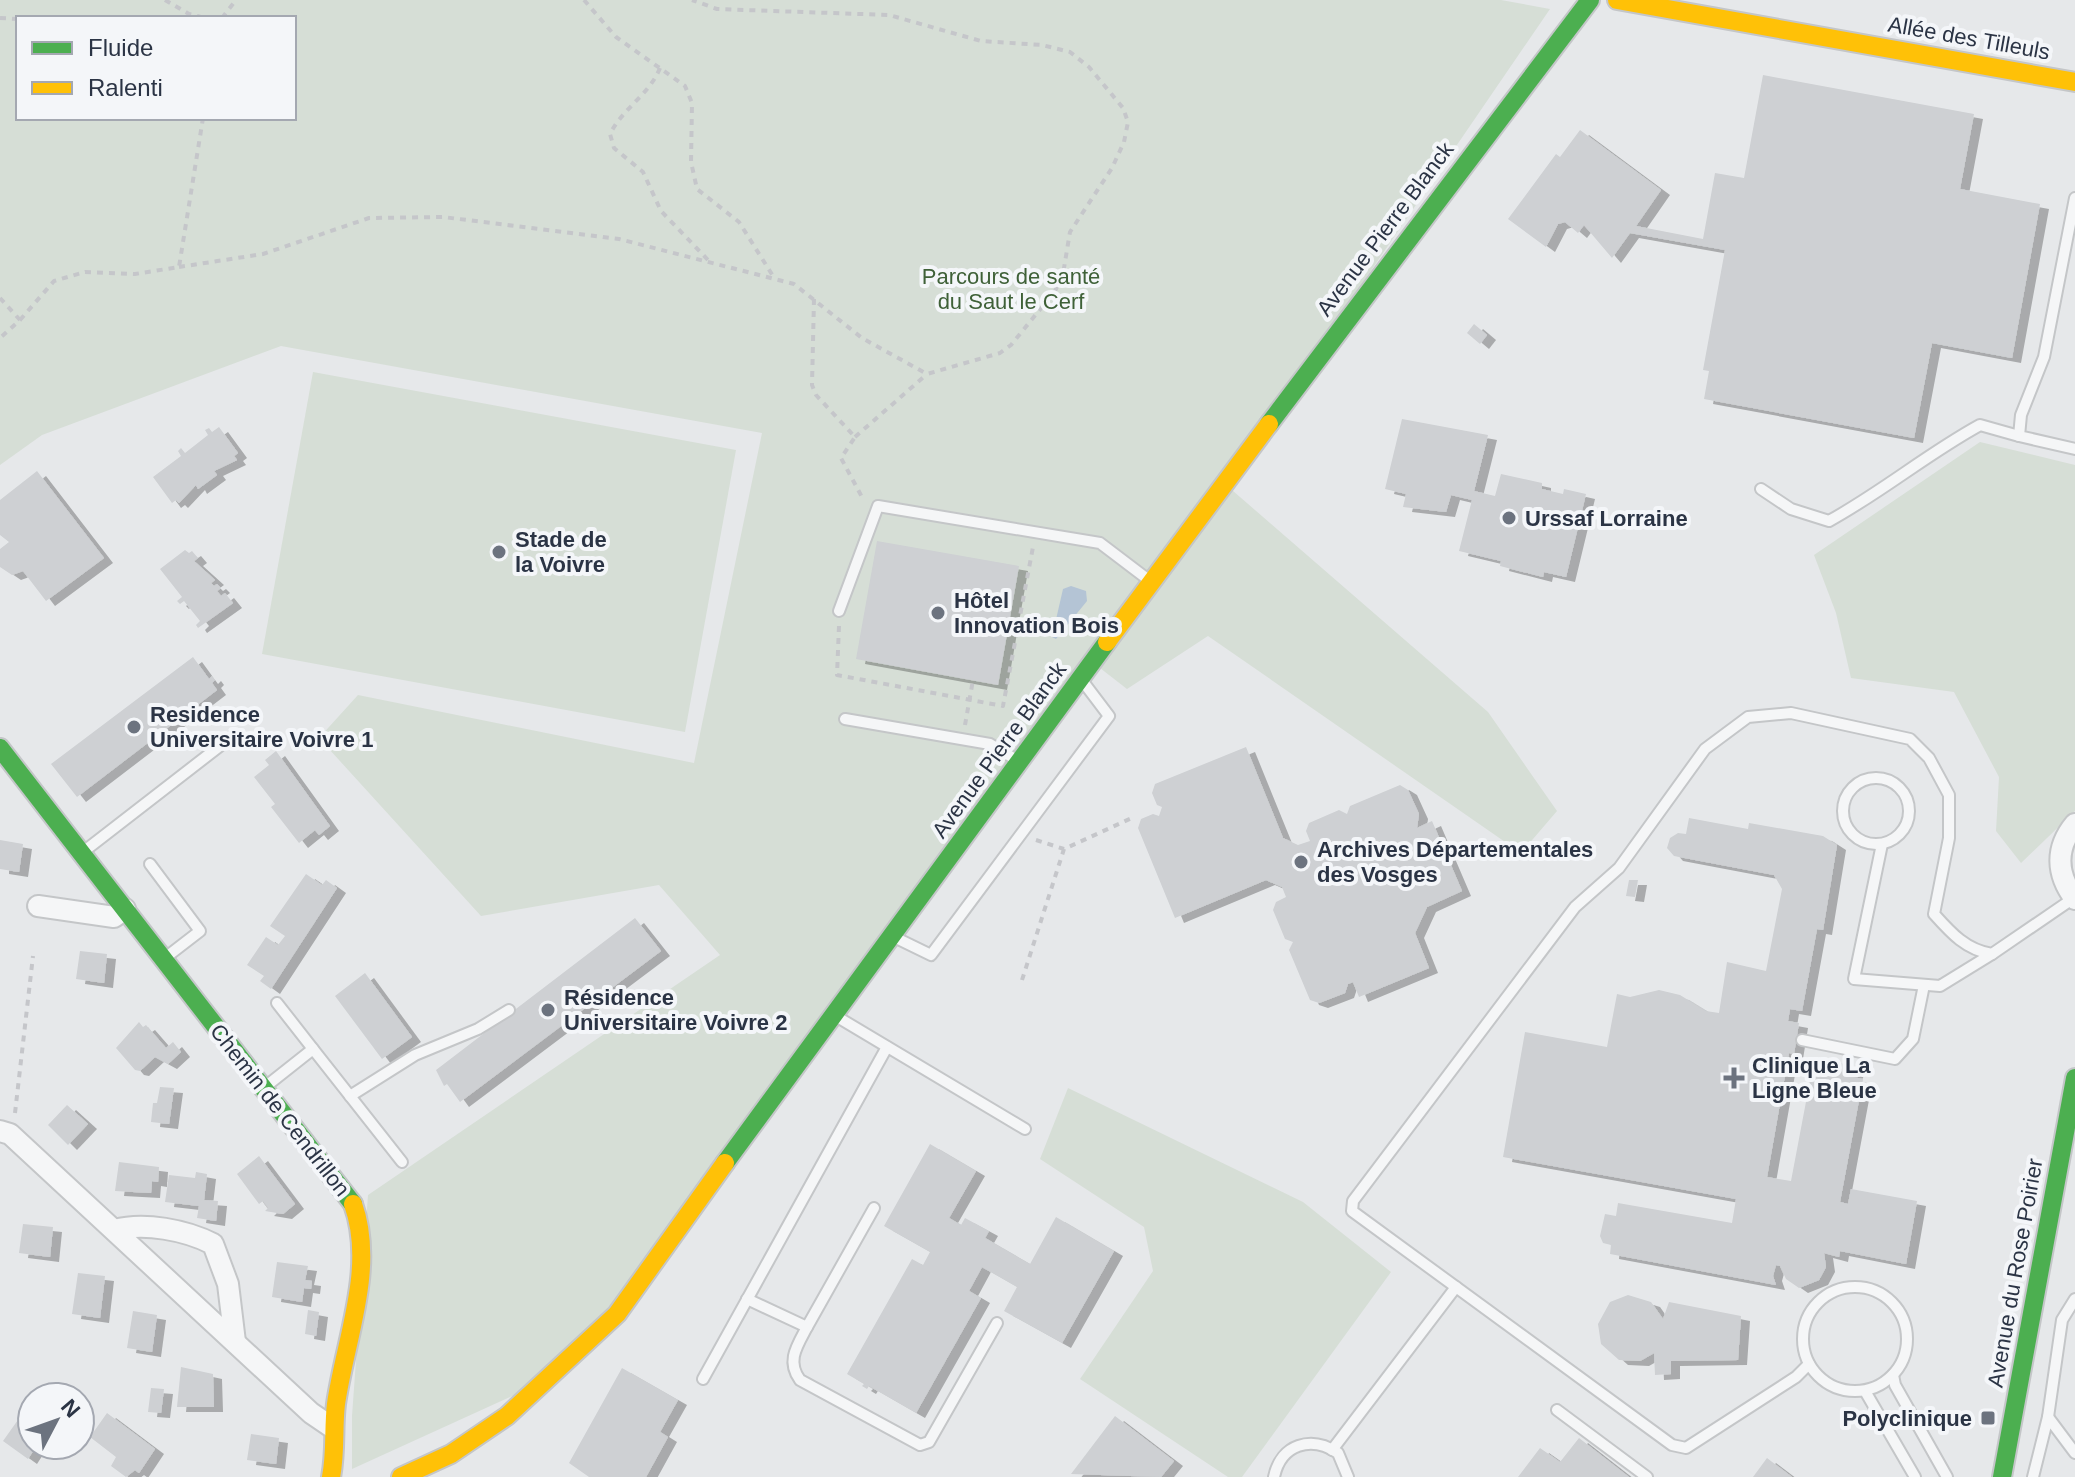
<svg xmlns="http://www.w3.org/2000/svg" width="2075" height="1477" font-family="Arial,sans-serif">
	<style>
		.green { fill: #d6ded6; fill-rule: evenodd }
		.water { fill: #b4c4d5 }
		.building { fill: #ced0d3; filter: url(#shadow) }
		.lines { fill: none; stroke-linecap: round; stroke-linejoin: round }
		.lane-casing { stroke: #c4c6c8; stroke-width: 14 }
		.street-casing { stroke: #c4c6c8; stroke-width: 24 }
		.fast-casing { stroke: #c4c6c8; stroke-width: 22 }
		.slow-casing { stroke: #c4c6c8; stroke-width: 22 }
		.path { stroke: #c5c6ca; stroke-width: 4; stroke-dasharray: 6 6; stroke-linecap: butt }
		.lane { stroke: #f5f6f7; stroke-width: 10 }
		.street { stroke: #f5f6f7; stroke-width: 20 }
		.fast { stroke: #4caf50; stroke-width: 18 }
		.slow { stroke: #ffc107; stroke-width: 18 }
		.poi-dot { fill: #6c737f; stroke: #f4f6f9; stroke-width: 3 }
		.labels { text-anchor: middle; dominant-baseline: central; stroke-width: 8; stroke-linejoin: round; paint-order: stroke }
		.street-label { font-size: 22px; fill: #2b3445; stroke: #f4f6f9 }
		.park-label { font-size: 22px; fill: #3f6138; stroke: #f4f6f9 }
		.poi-label { font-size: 22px; font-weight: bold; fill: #2b3445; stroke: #f4f6f9; text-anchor: start }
	</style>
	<defs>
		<filter id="shadow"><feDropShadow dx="9" dy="5" stdDeviation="0" flood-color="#0004"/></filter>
	</defs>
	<rect width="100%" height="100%" fill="#e6e8ea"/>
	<g class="green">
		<path d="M0,0H1501L1550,9L1225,484L1488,712L1557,811L1521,853L1208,636L1127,689L1091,661L690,1226L530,1388L352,1469V1416L368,1195L720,955L659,885L481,916L319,738L358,695L694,763L762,433L281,346L42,435L0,465ZM18,18H294V118H18Z"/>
		<polygon points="313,372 736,450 685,732 262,654"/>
		<polygon points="1980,442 2075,465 2075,811 2021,863 1996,831 1999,777 1954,692 1851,678 1836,613 1814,555"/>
		<polygon points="1068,1088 1303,1202 1391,1272 1242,1477 1228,1477 1080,1379 1153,1271 1144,1227 1040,1159"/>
	</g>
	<polygon class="water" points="1071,586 1086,591 1087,601 1056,639 1052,637 1063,589"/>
	<g class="building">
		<polygon points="1763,75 1974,114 1960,189 2040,204 2012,358 1932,343 1914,438 1704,399 1709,371 1703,370 1725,250 1630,233 1612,258 1584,225 1578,233 1565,222 1558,224 1546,247 1508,219 1556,154 1560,157 1580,130 1661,190 1636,226 1703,239 1715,173 1744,178"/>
		<polygon points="1474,324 1487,335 1480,344 1467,333"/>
		<polygon points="1402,419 1488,435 1474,491 1495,496 1501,474 1542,483 1542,489 1563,494 1564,489 1586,494 1566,577 1544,572 1543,577 1500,566 1501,561 1459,551 1472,500 1451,495 1446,512 1403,507 1406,494 1385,489"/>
		<polygon points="219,427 238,453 234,456 237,460 214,471 217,475 198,489 196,485 179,503 176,500 172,503 153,477 181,456 178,451 181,448 185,453 208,435 205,430 209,428 212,432"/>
		<polygon points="37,471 104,558 46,601 23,571 12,575 0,567 0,549 9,542 0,535 0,500"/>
		<polygon points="877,541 1019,566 998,685 856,659"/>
		<polygon points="185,550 189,553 192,551 198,558 194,561 215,580 211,583 214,586 217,584 221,588 217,591 221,596 225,593 233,603 198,628 196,625 200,621 184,601 180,604 177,601 182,597 160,569"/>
		<polygon points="193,657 209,679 212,676 215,680 212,683 217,690 77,797 51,764"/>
		<polygon points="1246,747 1283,838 1298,845 1310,841 1306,831 1309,823 1339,810 1347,814 1350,806 1400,785 1408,790 1419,814 1417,828 1432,821 1462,891 1427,907 1415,933 1429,968 1359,997 1353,982 1348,984 1345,993 1319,1003 1310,1000 1289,950 1293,942 1285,939 1273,910 1276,902 1286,897 1282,887 1266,880 1175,918 1138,828 1141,819 1153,814 1159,816 1162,807 1157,805 1152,793 1155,784"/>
		<polygon points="276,751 330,826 319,835 315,830 299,843 271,807 275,804 254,777 269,765 265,760"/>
		<polygon points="1689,818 1748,829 1749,823 1823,836 1837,845 1823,930 1817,929 1802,1011 1790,1009 1788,1021 1799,1023 1794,1054 1789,1053 1767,1177 1791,1181 1812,1070 1826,1072 1827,1061 1851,1065 1855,1069 1853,1077 1863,1079 1840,1202 1848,1204 1851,1189 1917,1201 1906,1264 1840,1251 1839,1257 1824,1253 1826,1267 1819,1280 1799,1288 1786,1279 1780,1266 1776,1265 1773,1276 1776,1285 1610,1254 1611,1245 1603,1243 1600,1236 1605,1214 1616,1216 1618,1203 1732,1223 1736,1199 1503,1157 1525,1032 1607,1047 1617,994 1630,997 1659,990 1680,995 1706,1011 1719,1013 1727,962 1766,971 1782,889 1774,875 1674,856 1667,848 1670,838 1678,833 1686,834"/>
		<polygon points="0,840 23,844 19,872 0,869"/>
		<polygon points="306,874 322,885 326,880 337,888 271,989 260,981 264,976 247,965 266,937 278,945 285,936 270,926"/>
		<polygon points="1629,880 1638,880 1635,897 1626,896"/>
		<polygon points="635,918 661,951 460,1102 447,1084 444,1086 436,1070"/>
		<polygon points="80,951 107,954 104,983 76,979"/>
		<polygon points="365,973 412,1037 382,1059 335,996"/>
		<polygon points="139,1022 143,1027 146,1025 166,1048 173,1042 181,1052 168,1064 155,1057 140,1071 135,1070 116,1048"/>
		<polygon points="160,1087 174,1088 169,1124 151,1122 153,1103 157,1103"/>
		<polygon points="67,1105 88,1124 68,1145 48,1125"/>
		<polygon points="930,1144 976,1171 949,1218 961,1225 965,1218 989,1231 985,1238 1030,1264 1056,1217 1114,1251 1062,1343 1004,1311 1017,1287 982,1267 969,1291 981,1298 916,1413 869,1386 867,1389 862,1386 864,1384 847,1374 912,1259 923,1265 930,1252 884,1226"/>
		<polygon points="259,1156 295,1204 283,1214 265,1211 268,1208 263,1201 259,1204 237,1174"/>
		<polygon points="119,1162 159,1167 158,1182 152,1181 151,1193 115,1191"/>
		<polygon points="196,1172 207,1174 204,1200 218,1201 216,1221 197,1218 199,1206 165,1202 169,1175 195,1178"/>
		<polygon points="23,1224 53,1227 50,1257 19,1253"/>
		<polygon points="277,1262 308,1266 305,1280 312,1281 311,1289 304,1288 302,1302 272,1297"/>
		<polygon points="78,1273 105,1276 100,1318 72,1314"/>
		<polygon points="1628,1295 1651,1302 1663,1319 1669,1302 1741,1316 1738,1360 1671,1361 1671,1374 1655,1375 1654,1353 1640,1361 1619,1360 1601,1344 1598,1324 1610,1302"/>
		<polygon points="308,1310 319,1312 316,1336 305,1334"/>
		<polygon points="133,1311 157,1315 152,1352 127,1348"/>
		<polygon points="181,1367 213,1374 214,1407 177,1407"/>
		<polygon points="622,1368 678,1400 660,1432 668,1437 646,1477 589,1477 569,1463"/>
		<polygon points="151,1388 164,1389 161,1413 148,1412"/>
		<polygon points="30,1403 32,1445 37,1445 28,1459 3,1441"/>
		<polygon points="107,1413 155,1449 139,1473 135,1470 126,1477 111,1466 116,1457 90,1437"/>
		<polygon points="1115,1416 1174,1461 1161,1477 1071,1474"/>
		<polygon points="251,1434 279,1438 276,1464 247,1460"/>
		<polygon points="1579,1438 1629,1477 1518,1477 1540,1448 1560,1462"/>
		<polygon points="1767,1458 1792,1477 1753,1477"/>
	</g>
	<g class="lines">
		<g class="lane-casing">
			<g id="lane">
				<polyline points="2075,198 2044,357 2021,415 2019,436 2075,449"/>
				<path d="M1761,489L1791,509L1829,521C1882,492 1927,454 1980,425L2019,436"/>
				<polyline points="839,611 878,506 1100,543 1150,581"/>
				<polyline points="845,719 990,744 1015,759"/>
				<circle cx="1876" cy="811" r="33"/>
				<polyline points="1882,844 1854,979 1940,986 1992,954"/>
				<polyline points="83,852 234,735"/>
				<polyline points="150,864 200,931 165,958"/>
				<polyline points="892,936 931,955 1109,716 1081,679"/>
				<polyline points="277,1003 313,1049"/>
				<polyline points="834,1015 1025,1129"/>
				<polyline points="1802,1040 1895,1059 1913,1039 1924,985"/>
				<polyline points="265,1087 313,1049 402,1162"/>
				<polyline points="350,1096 415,1055 478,1029 509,1010"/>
				<circle cx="1855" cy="1339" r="52"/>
				<polyline points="747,1299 807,1327 874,1208"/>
				<path d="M807,1327C797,1346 786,1361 800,1380L920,1445L929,1442L997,1323"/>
				<path d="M1809,1364L1796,1377L1686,1448L1672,1445L1352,1211L1353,1201L1575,907L1619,868L1705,749L1748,717L1791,713L1910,739L1929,758L1949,795V838L1934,914C1951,933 1966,950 1992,954L2074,898"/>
				<polyline points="1893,1375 1895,1385 1947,1477"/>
				<polyline points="703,1379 887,1047"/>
				<polyline points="1865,1391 1915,1477"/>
				<polyline points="1557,1410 1647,1477"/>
				<polyline points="2048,1417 2062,1320 2075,1299"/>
				<polyline points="1332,1450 1456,1287"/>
				<path d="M1274,1477C1281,1444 1311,1435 1338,1453L1348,1477"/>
				<polyline points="2033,1477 2048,1417 2075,1453"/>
			</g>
		</g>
		<g class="street-casing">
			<g id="street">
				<path d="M2075,824C2055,848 2056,874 2075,899"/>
				<polyline points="38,906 114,917 125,909"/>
				<polyline points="0,1131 10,1134 311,1413 333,1428"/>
				<path d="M115,1230C144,1222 186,1230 213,1244L228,1284L235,1342"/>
			</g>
		</g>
		<g class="fast-casing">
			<g id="fast">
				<polyline points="1269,424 1590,0"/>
				<polyline points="0,748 353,1204"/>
				<polyline points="725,1163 1107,642"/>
				<polyline points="2002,1477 2075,1078"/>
			</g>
		</g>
		<g class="slow-casing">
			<g id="slow">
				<polyline points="1617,0 2075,82"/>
				<polyline points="1107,642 1269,424"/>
				<path d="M331,1477C336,1453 333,1428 336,1404C345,1340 376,1268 353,1204"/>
				<polyline points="401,1477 451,1454 507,1416 617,1314 725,1163"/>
			</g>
		</g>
		<g class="path">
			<polyline points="165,0 189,14 205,18"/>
			<polyline points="584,0 616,37 685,86 692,103 691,162 697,189 739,222 773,276"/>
			<polyline points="0,18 18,19"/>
			<polyline points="222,18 236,0"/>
			<path d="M660,68C649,95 623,108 610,134L614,148L643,172L661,211L709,261"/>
			<polyline points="179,267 263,254 369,218 443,217 619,239 794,284 862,338 927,374 1000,353 1011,345 1055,291 1063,274 1070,232 1112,168 1124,142 1128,122 1123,108 1089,67 1070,52 1042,45 981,41 889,15 717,9 692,0"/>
			<polyline points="0,298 20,320 0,338"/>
			<polyline points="814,299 812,385 816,395 855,437 841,458 863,499"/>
			<polyline points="20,320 54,281 85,272 135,274 179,267 203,118"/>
			<polyline points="855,437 927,374"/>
			<polyline points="839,626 837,675 1003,706 1033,547"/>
			<polyline points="965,725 973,680"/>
			<polyline points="1036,840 1064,849"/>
			<polyline points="1022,980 1064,849 1134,817"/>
			<polyline points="15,1113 33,956"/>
		</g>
		<use href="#lane" class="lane"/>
		<use href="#street" class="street"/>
		<use href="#fast" class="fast"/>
		<use href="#slow" class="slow"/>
	</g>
	<g class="poi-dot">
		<circle cx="1509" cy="518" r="8"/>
		<circle cx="499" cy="552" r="8"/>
		<circle cx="938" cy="613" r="8"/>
		<circle cx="134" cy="727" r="8"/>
		<circle cx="1301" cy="862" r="8"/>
		<circle cx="548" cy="1010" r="8"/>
		<path d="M1730 1066h8v8h8v8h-8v8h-8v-8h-8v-8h8z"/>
		<rect x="1980" y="1410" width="16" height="16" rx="4"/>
	</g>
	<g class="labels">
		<g class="street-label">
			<text transform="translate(1969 38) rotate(10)">Allée des Tilleuls</text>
			<text transform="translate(1385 229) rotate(-53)">Avenue Pierre Blanck</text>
			<text transform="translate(999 750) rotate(-54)">Avenue Pierre Blanck</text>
			<text transform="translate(280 1110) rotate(52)">Chemin de Cendrillon</text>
			<text transform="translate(2015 1273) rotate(-80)">Avenue du Rose Poirier</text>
		</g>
		<g class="park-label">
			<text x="1011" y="276">Parcours de santé<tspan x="1011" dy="25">du Saut le Cerf</tspan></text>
		</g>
		<g class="poi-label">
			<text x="1525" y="518">Urssaf Lorraine</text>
			<text x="515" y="539">Stade de<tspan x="515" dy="25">la Voivre</tspan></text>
			<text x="954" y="600">Hôtel<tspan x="954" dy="25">Innovation Bois</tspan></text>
			<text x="150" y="714">Residence<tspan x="150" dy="25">Universitaire Voivre 1</tspan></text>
			<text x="1317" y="849">Archives Départementales<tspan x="1317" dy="25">des Vosges</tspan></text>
			<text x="564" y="997">Résidence<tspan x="564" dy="25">Universitaire Voivre 2</tspan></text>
			<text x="1752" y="1065">Clinique La<tspan x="1752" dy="25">Ligne Bleue</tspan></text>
			<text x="1972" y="1418" text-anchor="end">Polyclinique</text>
		</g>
	</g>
	<rect x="16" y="16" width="280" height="104" fill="#f4f6f9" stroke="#a4a8b1" stroke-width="2"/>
	<rect x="32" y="42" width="40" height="12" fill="#4caf50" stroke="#a4a8b1" stroke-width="2"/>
	<text x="88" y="56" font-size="24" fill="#2b3445">Fluide</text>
	<rect x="32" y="82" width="40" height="12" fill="#ffc107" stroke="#a4a8b1" stroke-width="2"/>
	<text x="88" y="96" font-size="24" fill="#2b3445">Ralenti</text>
	<g transform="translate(56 1421) rotate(49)"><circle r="38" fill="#f4f6f9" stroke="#a4a8b1" stroke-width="2"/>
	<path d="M0-6L14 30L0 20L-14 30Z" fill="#6c737f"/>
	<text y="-12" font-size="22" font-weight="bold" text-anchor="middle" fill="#2b3445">N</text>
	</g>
</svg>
